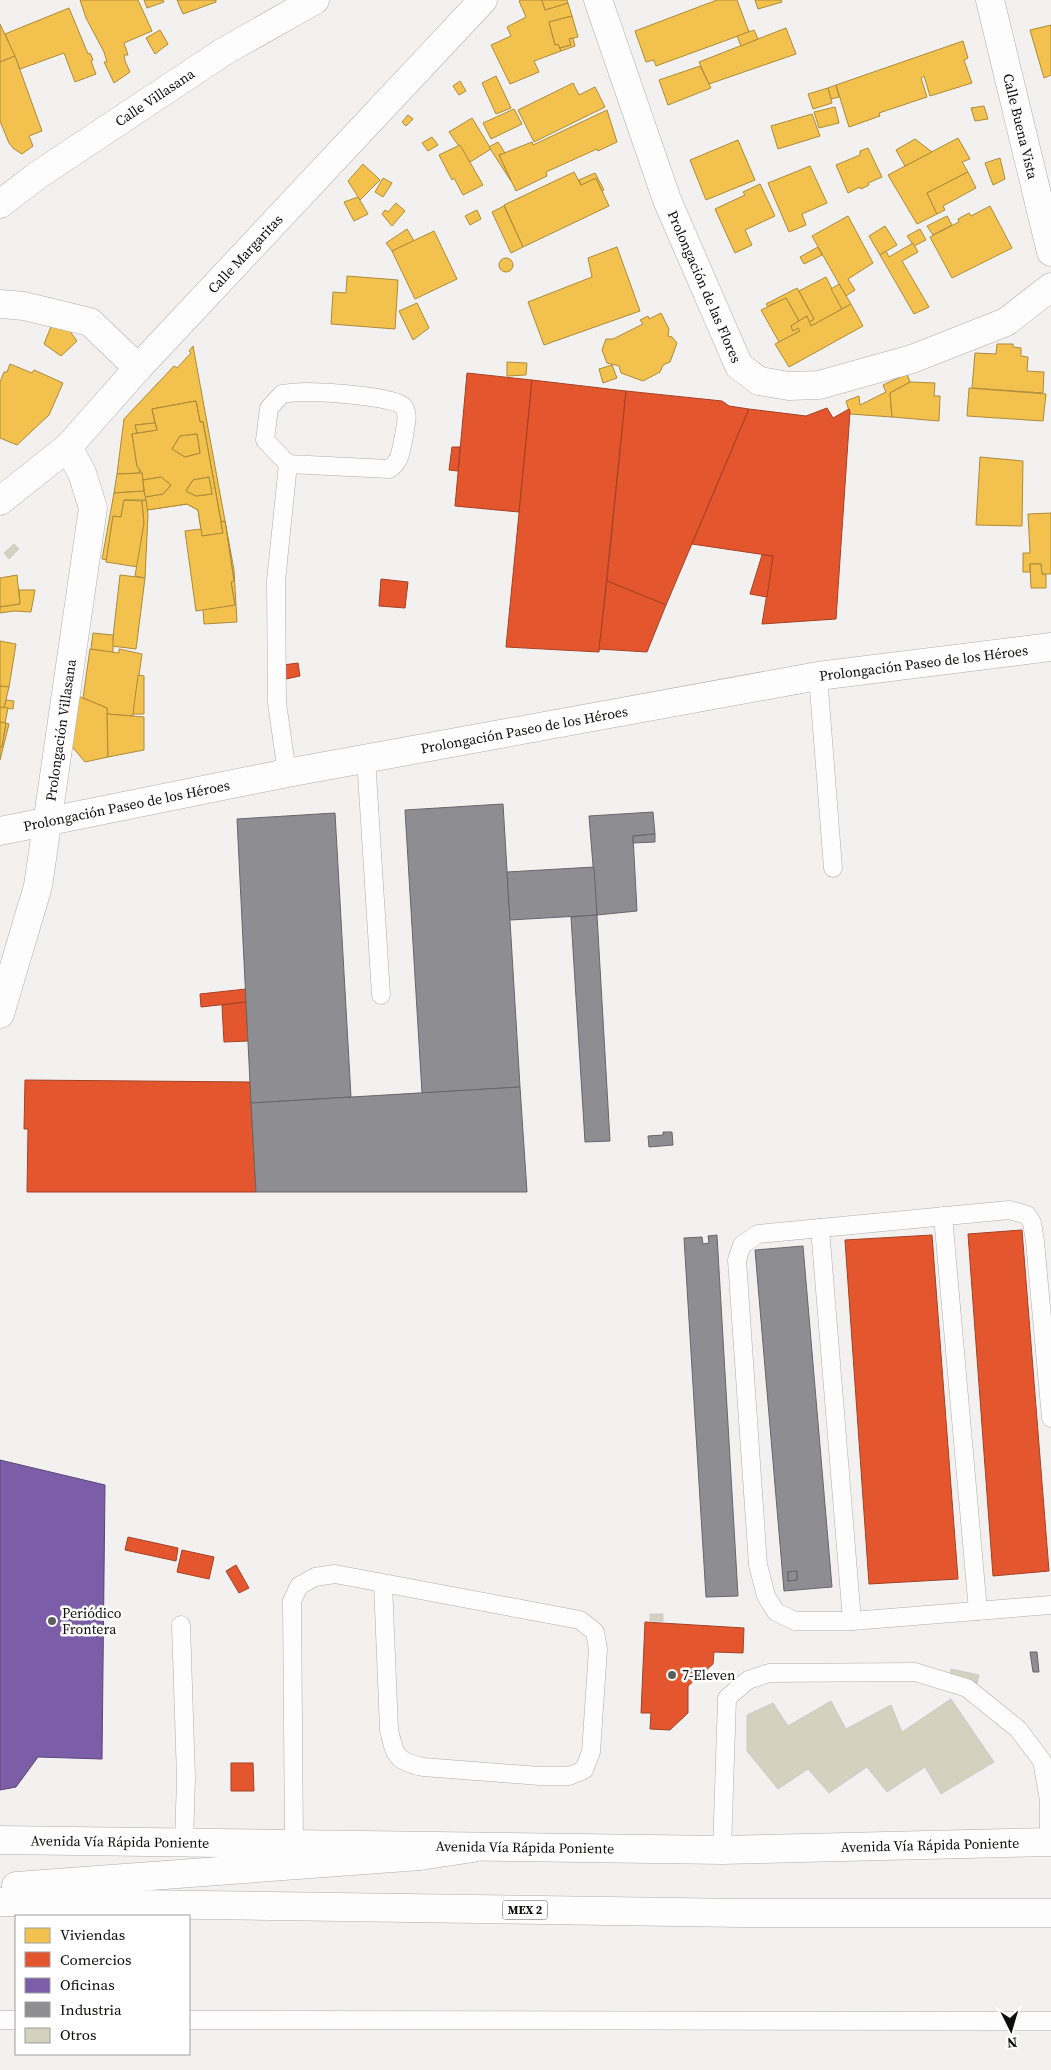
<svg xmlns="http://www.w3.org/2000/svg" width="1051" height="2070" font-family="'Source Serif 4',serif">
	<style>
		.homes { fill: #f2c14e; stroke: #ad8b3a; fill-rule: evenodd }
		.shops { fill: #e4572e; stroke: #a44124 }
		.offices { fill: #7b5ea7; stroke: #5a4678 }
		.industry { fill: #8d8d92; stroke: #67676a; fill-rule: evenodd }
		.building { fill: #d4d1bf; stroke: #cccbca }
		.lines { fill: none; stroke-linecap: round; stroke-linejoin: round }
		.service-casing { stroke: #afaead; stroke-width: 19 }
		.minor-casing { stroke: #afaead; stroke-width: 29 }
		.tertiary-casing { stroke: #afaead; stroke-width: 29 }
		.secondary-casing { stroke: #afaead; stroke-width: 29 }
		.trunk-casing { stroke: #afaead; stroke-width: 29 }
		.service { stroke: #fdfdfd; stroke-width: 18 }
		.minor { stroke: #fdfdfd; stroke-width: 28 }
		.tertiary { stroke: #fdfdfd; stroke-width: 28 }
		.secondary { stroke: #fdfdfd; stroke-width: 28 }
		.trunk { stroke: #fdfdfd; stroke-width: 28 }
		.poi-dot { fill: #5d5d5c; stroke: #fff; stroke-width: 2 }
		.labels { text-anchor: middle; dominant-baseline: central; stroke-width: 5; stroke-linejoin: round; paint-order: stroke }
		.shield { fill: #fff; stroke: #565655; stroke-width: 1 }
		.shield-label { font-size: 12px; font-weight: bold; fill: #0d0d0c }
		.street-label { font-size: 14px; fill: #0d0d0c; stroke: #fff }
		.poi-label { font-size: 14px; fill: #0d0d0c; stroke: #fff; text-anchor: start }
	</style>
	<rect width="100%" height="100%" fill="#f2f1f0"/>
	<g class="homes">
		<polygon points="80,0 138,0 152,31 124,43 128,55 124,55 125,61 130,72 114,83 104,62 107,62 104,52 86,18"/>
		<polygon points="144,0 163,0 164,2 147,8"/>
		<polygon points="177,0 216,0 216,2 183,14"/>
		<polygon points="521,0 542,0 545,10 568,3 572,16 549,22 555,45 558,44 561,51 534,61 539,72 510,84 491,45 511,36 507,27 526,17 519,1"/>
		<polygon points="542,0 567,0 568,3 545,10"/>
		<polygon points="717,0 737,0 749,32 656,66 654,60 646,62 635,31"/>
		<polygon points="755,0 781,0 782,2 758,9"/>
		<polygon points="69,8 88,54 90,53 93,60 91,61 96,74 75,82 64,53 20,69 5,34"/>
		<polygon points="572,16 578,37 569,39 571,45 560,48 558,44 555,45 549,22"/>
		<polygon points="0,24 15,56 0,62"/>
		<polygon points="1051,25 1051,75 1044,78 1030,30"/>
		<polygon points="786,28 796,54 709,84 699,62"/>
		<polygon points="160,30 168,44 155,54 146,38"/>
		<polygon points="754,30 758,39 741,46 737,36"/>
		<polygon points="573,38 575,46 561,51 560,48 571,45 569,39"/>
		<polygon points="963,41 968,58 964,60 972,83 930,96 924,76 921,78 927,97 879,113 880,116 849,127 836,85"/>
		<polygon points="15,56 42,131 29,136 33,146 22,154 14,149 9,143 0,121 0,62"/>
		<polygon points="700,66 711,88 668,105 659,80"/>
		<polygon points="496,76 511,108 496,114 482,83"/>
		<polygon points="460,81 466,91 459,95 453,86"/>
		<polygon points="573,83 579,95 595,87 605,107 534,142 518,110"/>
		<polygon points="836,85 839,97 831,99 828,88"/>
		<polygon points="828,88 832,103 813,109 808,94"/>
		<polygon points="984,106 988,119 975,121 971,108"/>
		<polygon points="835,107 839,123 819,128 814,112"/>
		<polygon points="514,109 522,124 491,139 483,123"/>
		<polygon points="607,110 617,142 598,151 597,149 546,172 547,176 516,191 499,155 532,142 533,145"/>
		<polygon points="812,114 820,136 778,149 771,126"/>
		<polygon points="408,115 413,119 406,126 402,122"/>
		<polygon points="472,118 491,149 470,162 449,132"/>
		<polygon points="432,137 438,145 428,151 422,143"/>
		<polygon points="958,138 970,159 962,162 968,172 927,193 937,214 917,224 888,175"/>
		<polygon points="915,139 932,152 905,166 896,150"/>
		<polygon points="738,140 755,180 706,200 690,160"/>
		<polygon points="498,142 505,153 499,155 511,181 489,147"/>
		<polygon points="460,145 483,185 463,195 454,178 452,180 439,155"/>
		<polygon points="868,148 882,177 868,183 869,185 861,189 860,187 848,193 836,165 860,155 860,151"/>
		<polygon points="1000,158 1005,179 993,185 985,163"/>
		<polygon points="363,164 380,180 360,200 348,181"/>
		<polygon points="810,166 827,203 802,214 806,225 789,232 768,183"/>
		<polygon points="574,172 581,185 596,178 609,206 523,247 504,205"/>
		<polygon points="968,172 976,188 943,206 945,210 937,214 927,193"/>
		<polygon points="595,173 604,190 602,191 596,178 581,185 579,180"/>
		<polygon points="383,178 392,183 383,197 375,192"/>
		<polygon points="760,184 775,216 745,230 752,245 735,253 715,209 745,195 743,192"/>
		<polygon points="358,197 368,214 354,221 344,202"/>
		<polygon points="396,203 405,211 392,226 382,214 385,210 388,212"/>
		<polygon points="504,206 523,247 511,253 492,212"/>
		<polygon points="990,206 1012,248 952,278 930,237 959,222 958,219 969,213 971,216"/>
		<polygon points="477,210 481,219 470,225 465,216"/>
		<polygon points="848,216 873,263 848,279 855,290 846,296 812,236"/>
		<polygon points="947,216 952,225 933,235 927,226"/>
		<polygon points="885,226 897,245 880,255 869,236"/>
		<polygon points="407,229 414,241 392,251 386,243"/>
		<polygon points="920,229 926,240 914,246 907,236"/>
		<polygon points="434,231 457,279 415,299 392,251"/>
		<polygon points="913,243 918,252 902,261 929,307 914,314 880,255 886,251 889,257"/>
		<polygon points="617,247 640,311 544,345 528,302 592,277 588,258"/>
		<polygon points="818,247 822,255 804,264 800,257"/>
		<circle cx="506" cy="265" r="7"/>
		<polygon points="347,276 398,280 395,329 331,324 333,292 346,293"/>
		<polygon points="826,277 842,309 811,326 809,322 814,319 799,291"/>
		<polygon points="839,284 851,304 842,309 831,289"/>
		<polygon points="797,288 814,319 809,322 807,316 799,321 786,298 776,305 774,303 768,307 766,304"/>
		<polygon points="786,298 799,321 791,326 793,331 798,328 800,331 779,342 761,310"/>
		<polygon points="417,303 429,328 413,340 399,311"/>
		<polygon points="851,304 863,326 789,367 775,344 800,331 798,328 793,331 791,326 807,316 811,326"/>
		<polygon points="661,313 669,329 668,336 672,337 677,343 670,362 663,365 660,372 643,381 621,373 619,366 607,363 602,350 606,339 613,339 643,324 640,320 648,316 649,319"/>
		<polygon points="52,324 69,330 77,341 61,356 44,344"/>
		<polygon points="997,344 1013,344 1013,347 1021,348 1021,356 1028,357 1027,371 1044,372 1043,393 972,388 975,353 996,354"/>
		<polygon points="193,346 234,570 237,622 204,624 203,609 235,605 231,582 234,581 225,521 221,522 203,422 200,422 196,401 152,409 155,423 135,425 137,433 132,434 140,473 117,474 124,419 174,366 177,368 191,353 189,351"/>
		<polygon points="507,362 527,363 526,375 507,376"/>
		<polygon points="10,364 32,373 34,370 63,383 49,415 17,445 0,438 0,382 4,372 7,372"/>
		<polygon points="612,365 617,378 603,383 599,369"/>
		<polygon points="907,374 910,382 890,393 892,417 850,414 846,401 859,396 860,405 886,392 883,385"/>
		<polygon points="910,382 935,383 934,396 940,396 939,421 892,417 890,393"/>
		<polygon points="969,388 1046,394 1043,421 967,416"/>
		<path d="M196,401L200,422H203L223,533L202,536L198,510L187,504L147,510L145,497L163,494L171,485L161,477L143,480L142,473L137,466L132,434L157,430L152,409ZM197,434L200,453L185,457L172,449L180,436ZM209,477L212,494L196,496L186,491L193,480Z"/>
		<path d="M196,401L200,422H203L223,533L202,536L198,510L187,504L147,510L145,497L163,494L171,485L161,477L143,480L142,473L137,466L132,434L157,430L152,409ZM197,434L200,453L185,457L172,449L180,436ZM209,477L212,494L196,496L186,491L193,480Z"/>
		<polygon points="155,423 157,430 137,433 135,425"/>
		<polygon points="197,434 200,453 185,457 172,449 180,436"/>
		<polygon points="980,457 1023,461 1022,526 976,525"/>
		<polygon points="142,473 144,491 114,493 117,474"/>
		<polygon points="161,477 171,485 163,494 145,497 143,480"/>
		<polygon points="209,477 212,494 196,496 186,491 193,480"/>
		<polygon points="144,491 146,500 124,500 121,517 113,516 107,560 102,559 114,493"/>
		<polygon points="124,500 142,501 144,523 138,567 106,562 113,516 121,517"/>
		<polygon points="146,500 148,515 145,578 135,576 144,523 142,501"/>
		<polygon points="1051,513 1051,574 1042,574 1041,564 1030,564 1030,572 1023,572 1023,553 1030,553 1028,514"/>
		<polygon points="225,521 234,581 231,582 235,605 196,611 185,531 201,529 202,536 223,533 221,522"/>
		<polygon points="1030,564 1041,564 1042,574 1046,575 1046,588 1031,588"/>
		<polygon points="17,575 20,604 0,607 0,578"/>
		<polygon points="120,575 145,578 136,649 112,646"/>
		<polygon points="19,590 35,590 31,612 14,611 0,613 0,607 20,604"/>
		<polygon points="93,633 113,635 113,653 91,649"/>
		<polygon points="0,641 16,644 9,687 0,686"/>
		<polygon points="90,649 119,653 119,649 142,654 133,716 107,714 107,708 83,698"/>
		<polygon points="138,675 144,676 144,714 133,714"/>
		<polygon points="0,686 9,687 4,708 0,707"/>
		<polygon points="78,696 107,708 108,757 85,762 70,744"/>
		<polygon points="6,700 14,701 13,709 4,708"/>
		<polygon points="0,707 8,708 5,723 0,722"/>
		<polygon points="107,714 144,717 144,750 108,757"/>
		<polygon points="0,722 6,723 2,747 0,747"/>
		<polygon points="6,723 9,724 0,760 0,747 2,747"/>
	</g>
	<g class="shops">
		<polygon points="467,373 532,380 519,512 455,506"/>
		<polygon points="532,380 626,391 599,652 506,647"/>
		<polygon points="626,391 722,401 729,406 749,409 666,605 607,581"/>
		<polygon points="827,408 833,418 849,409 850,411 836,619 762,624 773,556 692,544 749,409 806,416"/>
		<polygon points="452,447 460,447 458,471 449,470"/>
		<polygon points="762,555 773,556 767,597 750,594"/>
		<polygon points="381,579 408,582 405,608 379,606"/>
		<polygon points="607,581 666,605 647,652 599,649"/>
		<polygon points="298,663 300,676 286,679 283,665"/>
		<polygon points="246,989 246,1002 201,1007 200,994"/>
		<polygon points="246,1002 248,1041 224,1042 222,1005"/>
		<polygon points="25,1080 250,1082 256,1192 27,1192 28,1129 24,1129"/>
		<polygon points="1022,1230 1049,1571 993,1576 968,1234"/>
		<polygon points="932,1235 958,1579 869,1584 845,1240"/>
		<polygon points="128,1537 178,1548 176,1561 125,1550"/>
		<polygon points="182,1550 214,1557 209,1579 177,1572"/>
		<polygon points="236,1565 249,1588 239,1593 226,1571"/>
		<polygon points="645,1622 744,1628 743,1653 714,1652 713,1664 688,1686 688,1713 670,1730 650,1729 651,1713 641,1713"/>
		<polygon points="231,1763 253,1763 254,1791 231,1791"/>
	</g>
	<polygon class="offices" points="0,1460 105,1485 102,1759 38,1757 16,1787 0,1790"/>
	<g class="industry">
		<polygon points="503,804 520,1087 422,1093 405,810"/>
		<polygon points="653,812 655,834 633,836 637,911 597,915 589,816"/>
		<polygon points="335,813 351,1097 251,1103 237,819"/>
		<polygon points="655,834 655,842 633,843 633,836"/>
		<polygon points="594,867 597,915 510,920 507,872"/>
		<polygon points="597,915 610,1141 585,1142 571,917"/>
		<polygon points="520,1087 527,1192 256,1192 251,1103"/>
		<polygon points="663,1132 672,1132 673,1145 649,1147 648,1136 663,1135"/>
		<polygon points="717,1235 738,1596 706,1597 684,1238 702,1237 703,1244 709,1243 708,1236"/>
		<path d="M803,1246L832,1587L784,1591L755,1250ZM797,1571V1580L788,1581V1572Z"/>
		<polygon points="797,1571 797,1580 788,1581 788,1572"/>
		<polygon points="1030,1652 1037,1652 1039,1672 1033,1672"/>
	</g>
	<g class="building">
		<polygon points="14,544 19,549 9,559 4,553"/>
		<rect x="650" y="1614" width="13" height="7"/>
		<polygon points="951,1669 979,1675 975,1692 949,1682"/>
		<polygon points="951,1699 994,1762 941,1794 925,1767 887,1792 867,1767 829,1793 808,1769 778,1789 747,1751 747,1715 773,1703 788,1726 831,1701 846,1729 891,1705 902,1732"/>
	</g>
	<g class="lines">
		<g class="service-casing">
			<g id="service">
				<polyline points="818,676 833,868"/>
				<polyline points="366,758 381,995"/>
				<path d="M287,773L277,703L276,581L288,464L265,440L269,408L282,394C289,393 297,392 305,392C322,392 393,396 403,406C410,414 405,426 404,436C401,449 401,462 389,469L288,464"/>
				<polyline points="943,1216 978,1611"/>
				<polyline points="820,1228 852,1621"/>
				<polyline points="1051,1418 1035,1241 1032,1223 1027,1215 1009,1210 758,1234 742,1245 737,1260 758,1565 766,1596 776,1612 795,1621 852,1621 1051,1605"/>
				<polyline points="181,1625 186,1778 184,1842"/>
				<path d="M294,1843L292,1601L299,1586L315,1577L335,1574L580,1620L595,1632L598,1649L591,1752L584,1770L569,1776H540L423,1767C396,1761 395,1756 389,1730L383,1583"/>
				<polyline points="722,1850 727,1698 748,1680 769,1673 915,1672 967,1688 1018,1729 1042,1761 1049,1800 1049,1842"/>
				<polyline points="0,2020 16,2020"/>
				<polyline points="189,2020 1051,2021"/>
			</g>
		</g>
		<g class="minor-casing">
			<g id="minor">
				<path id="s1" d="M598,0L667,200L739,366L759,381L789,386L819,385L912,359L1006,322L1051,287"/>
				<path id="s2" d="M990,0L1051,252"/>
				<path id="s3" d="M0,204L38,175L223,52L315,0"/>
				<polyline points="0,304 24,306 90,322 138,368"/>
				<path id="s4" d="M0,501L68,447L138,368L483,0"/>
				<path id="s5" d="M0,1014L38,886L93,508L82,473L68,447"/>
			</g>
		</g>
		<g class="tertiary-casing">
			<g id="tertiary">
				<path id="s6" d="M0,831L287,773L818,676L1051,647"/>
			</g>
		</g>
		<g class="secondary-casing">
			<g id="secondary">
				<path id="s7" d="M0,1840L722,1850L1051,1842"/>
			</g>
		</g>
		<g class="trunk-casing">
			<g id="trunk">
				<polyline points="16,1886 420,1856 473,1848"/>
				<polyline points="0,1902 741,1913 1051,1913"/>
			</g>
		</g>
		<use href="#service" class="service"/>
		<use href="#minor" class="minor"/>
		<use href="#tertiary" class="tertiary"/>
		<use href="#secondary" class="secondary"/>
		<use href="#trunk" class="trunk"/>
	</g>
	<g class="poi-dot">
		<circle cx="52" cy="1621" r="5"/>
		<circle cx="672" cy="1675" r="5"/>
	</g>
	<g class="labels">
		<rect class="shield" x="502.5" y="1900.5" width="45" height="19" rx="4"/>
		<g class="shield-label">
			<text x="525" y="1910">MEX 2</text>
		</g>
		<g class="street-label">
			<text stroke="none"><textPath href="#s3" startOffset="188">Calle Villasana</textPath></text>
			<text stroke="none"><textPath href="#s2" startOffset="130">Calle Buena Vista</textPath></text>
			<text stroke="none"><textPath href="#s4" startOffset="349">Calle Margaritas</textPath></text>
			<text stroke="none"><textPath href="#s1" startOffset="306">Prolongación de las Flores</textPath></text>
			<text stroke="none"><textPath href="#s6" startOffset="939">Prolongación Paseo de los Héroes</textPath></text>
			<text stroke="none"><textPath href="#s5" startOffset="291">Prolongación Villasana</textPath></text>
			<text stroke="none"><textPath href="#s6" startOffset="534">Prolongación Paseo de los Héroes</textPath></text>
			<text stroke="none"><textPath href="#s6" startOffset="129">Prolongación Paseo de los Héroes</textPath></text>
			<text stroke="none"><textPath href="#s7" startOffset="120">Avenida Vía Rápida Poniente</textPath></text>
			<text stroke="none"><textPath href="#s7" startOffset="930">Avenida Vía Rápida Poniente</textPath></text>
			<text stroke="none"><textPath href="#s7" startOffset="525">Avenida Vía Rápida Poniente</textPath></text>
		</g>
		<g class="poi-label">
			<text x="62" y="1613">Periódico<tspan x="62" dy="16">Frontera</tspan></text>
			<text x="682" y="1675">7-Eleven</text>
		</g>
	</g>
	<rect x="15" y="1915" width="175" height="140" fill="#ffffff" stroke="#9e9e9e"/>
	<rect x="25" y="1928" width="25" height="15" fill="#f2c14e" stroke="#9e9e9e"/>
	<text x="60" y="1940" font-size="15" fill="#0d0d0c">Viviendas</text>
	<rect x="25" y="1952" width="25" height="15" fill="#e4572e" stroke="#9e9e9e"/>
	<text x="60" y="1965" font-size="15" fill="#0d0d0c">Comercios</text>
	<rect x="25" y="1978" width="25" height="15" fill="#7b5ea7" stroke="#9e9e9e"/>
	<text x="60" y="1990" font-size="15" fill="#0d0d0c">Oficinas</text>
	<rect x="25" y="2002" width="25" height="15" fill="#8d8d92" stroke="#9e9e9e"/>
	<text x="60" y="2015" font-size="15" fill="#0d0d0c">Industria</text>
	<rect x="25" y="2028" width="25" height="15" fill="#d4d1bf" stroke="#9e9e9e"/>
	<text x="60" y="2040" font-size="15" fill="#0d0d0c">Otros</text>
	<g transform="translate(1011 2030) rotate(175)" stroke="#ffffff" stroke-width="4" paint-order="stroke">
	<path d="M0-4L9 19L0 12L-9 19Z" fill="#0d0d0c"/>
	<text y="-8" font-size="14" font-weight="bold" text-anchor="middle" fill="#0d0d0c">N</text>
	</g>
</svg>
